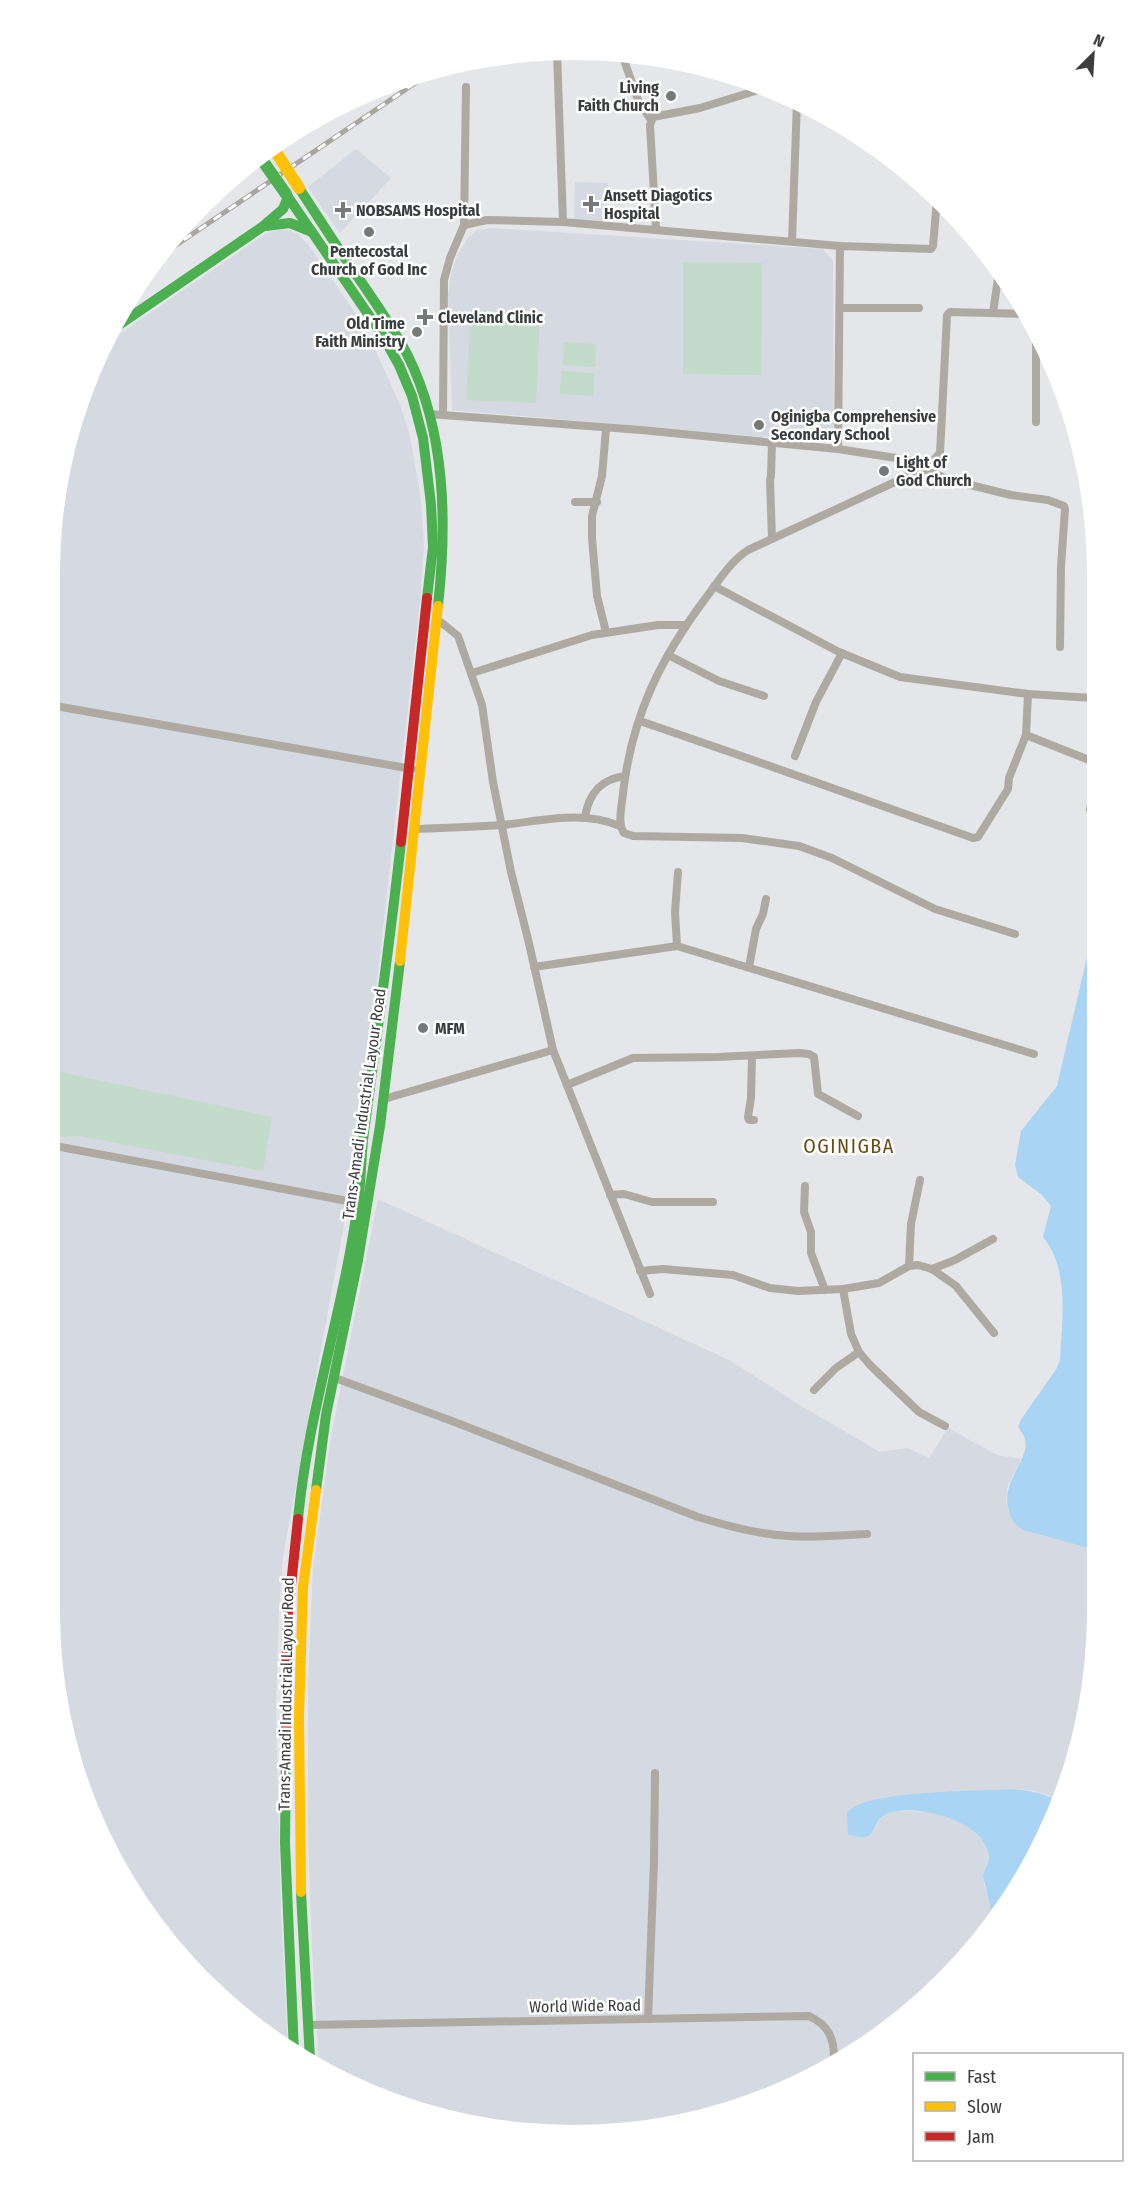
<svg xmlns="http://www.w3.org/2000/svg" width="1147" height="2185" font-family="'Fira Sans Condensed',sans-serif">
	<style>
		.built { fill: #d5d9e1 }
		.green { fill: #c3dbca }
		.water { fill: #a9d4f4 }
		.lines { fill: none; stroke-linecap: round; stroke-linejoin: round }
		.street { stroke: #aeaaa2; stroke-width: 8 }
		.fast { stroke: #4caf50; stroke-width: 10 }
		.slow { stroke: #ffc107; stroke-width: 10 }
		.jam { stroke: #c62828; stroke-width: 10 }
		.rail-casing { stroke: #a8a5a2; stroke-width: 5 }
		.rail { stroke: #fff; stroke-width: 3; stroke-dasharray: 9; stroke-linecap: butt }
		.fast-bridge { stroke: #4caf50; stroke-width: 12 }
		.slow-bridge { stroke: #ffc107; stroke-width: 12 }
		.poi-dot { fill: #77787a; stroke: #fff; stroke-width: 2 }
		.labels { text-anchor: middle; dominant-baseline: central; stroke-width: 5; stroke-linejoin: round; paint-order: stroke }
		.poi-label { font-size: 16px; font-weight: bold; fill: #3c3d3f; stroke: #fff; text-anchor: start }
		.street-label { font-size: 16px; fill: #3c3d3f; stroke: #fff }
		.quarter-label { font-size: 20px; letter-spacing: 1.5px; fill: #6a4c15; stroke: #fff }
	</style>
	<rect width="100%" height="100%" fill="#e4e6e9"/>
	<g class="built">
		<polygon points="356,149 391,178 340,233 308,187"/>
		<polygon points="575,182 608,183 607,222 574,221"/>
		<polygon points="493,228 823,249 833,261 834,443 452,410 448,295 451,274 457,256 468,238 477,230"/>
		<polygon points="277,230 288,230 298,234 307,243 365,327 400,405 409,432 420,493 424,545 420,602 362,1112 347,1208 283,1556 279,1611 276,1709 281,1914 288,2050 283,2047 158,1931 77,1780 50,1611 51,540 67,438 102,346 265,234"/>
		<polygon points="378,1199 729,1360 803,1407 880,1452 907,1448 929,1458 948,1428 997,1455 1021,1459 1008,1485 1006,1500 1009,1513 1030,1532 1096,1550 1096,1645 1080,1747 1059,1802 1047,1794 1029,1790 1010,1789 885,1797 874,1832 879,1820 884,1815 895,1811 930,1812 959,1820 977,1833 989,1849 984,1885 989,1898 994,1923 989,1931 919,2005 774,2095 608,2134 438,2118 319,2064 312,1947 308,1835 308,1683 313,1568 331,1437"/>
	</g>
	<g class="green">
		<polygon points="683,262 762,263 761,375 683,374"/>
		<polygon points="471,310 540,314 536,403 466,400"/>
		<polygon points="564,342 596,344 595,367 563,365"/>
		<polygon points="561,371 594,373 593,396 560,394"/>
		<polygon points="50,1070 272,1117 263,1171 79,1136 50,1138"/>
	</g>
	<g class="water">
		<path d="M1094,927L1096,1550L1023,1530C1014,1524 1010,1518 1008,1507C1002,1480 1030,1459 1025,1440C1024,1435 1021,1431 1018,1427L1020,1421L1057,1368L1060,1360C1062,1320 1070,1270 1043,1237L1051,1206L1042,1195L1018,1177L1015,1165L1021,1131L1057,1086Z"/>
		<path d="M1010,1789C1028,1790 1044,1792 1059,1802L1043,1844L994,1923L983,1875C991,1858 991,1852 980,1837C964,1817 909,1803 886,1814C869,1822 880,1846 848,1834L847,1813C865,1789 978,1792 1010,1789Z"/>
	</g>
	<g class="lines">
		<g class="street">
			<polyline points="557,52 563,222"/>
			<polyline points="629,54 624,60 638,100 651,120"/>
			<polyline points="464,225 487,220 563,222 840,246 931,249 933,246 937,199"/>
			<polyline points="656,229 650,125 653,117 700,108 765,88"/>
			<polyline points="792,241 797,101"/>
			<polyline points="840,308 919,308"/>
			<polyline points="993,313 999,271"/>
			<polyline points="1036,335 1036,422"/>
			<polyline points="429,414 641,430 838,449 909,460 928,471 950,480 1011,495 1048,500 1064,506 1065,509 1061,566 1060,647"/>
			<polyline points="443,415 444,280 450,258 464,225 466,87"/>
			<polyline points="838,449 840,246"/>
			<polyline points="575,502 597,502"/>
			<polyline points="772,539 770,480 771,476 772,443"/>
			<polyline points="714,586 839,652 900,677 1028,694 1094,698"/>
			<polyline points="437,619 458,636 482,705 493,782 511,872 528,939 553,1050 650,1294"/>
			<polyline points="606,632 597,596 592,538 592,516 602,476 606,429"/>
			<polyline points="668,655 719,681 764,696"/>
			<polyline points="472,673 592,635 658,625 686,625"/>
			<polyline points="50,705 412,769"/>
			<polyline points="640,721 753,760 973,838 978,837 1008,789 1009,778 1026,735 1028,694"/>
			<polyline points="1026,735 1094,762"/>
			<polyline points="795,756 816,702 842,653"/>
			<polyline points="1090,809 1094,793"/>
			<path d="M585,817C589,793 601,779 625,776"/>
			<path d="M414,829C444,828 473,827 502,825C542,821 582,810 620,826"/>
			<path d="M1015,934L935,909L832,858L799,846L742,838L633,836L624,833C617,823 622,806 623,793C632,715 661,657 708,595C720,579 731,561 748,550L923,469L933,461L940,453L947,315L950,312L1024,314"/>
			<polyline points="677,946 675,912 678,872"/>
			<polyline points="534,967 677,946 1034,1054"/>
			<polyline points="749,967 756,929 763,914 766,899"/>
			<polyline points="752,1056 751,1098 748,1117 749,1120 754,1120"/>
			<polyline points="567,1085 633,1058 718,1057 799,1053 809,1054 814,1057 818,1094 858,1116"/>
			<polyline points="384,1099 553,1050"/>
			<polyline points="50,1145 358,1203"/>
			<polyline points="805,1186 804,1212 811,1232 811,1253 825,1290"/>
			<polyline points="610,1195 624,1194 652,1202 713,1202"/>
			<polyline points="909,1266 911,1224 920,1180"/>
			<polyline points="932,1269 955,1260 993,1239"/>
			<polyline points="640,1271 663,1269 733,1275 770,1288 798,1291 843,1289 879,1283 909,1266 918,1265 932,1269 956,1286 994,1333"/>
			<polyline points="843,1289 851,1334 859,1352 870,1365 919,1412 945,1426"/>
			<path d="M335,1378L452,1421L698,1517C728,1526 757,1534 789,1536C814,1538 841,1535 867,1534"/>
			<polyline points="814,1390 836,1368 859,1352"/>
			<polyline points="648,2019 654,1861 655,1773"/>
			<path d="M308,2025L809,2016C828,2025 834,2037 834,2058"/>
		</g>
		<g class="fast">
			<path d="M299,188C320,220 340,252 362,283C378,307 395,330 408,356C446,433 447,523 438,606"/>
			<polyline points="286,194 381,333 399,365 412,396 423,438 431,504 433,547 427,598"/>
			<polyline points="266,226 290,223 312,232"/>
			<polyline points="110,331 262,227 283,209 288,197"/>
			<polyline points="316,1490 326,1415 358,1260 380,1126 400,961"/>
			<path d="M298,1519C308,1412 344,1309 358,1203C361,1182 361,1161 363,1140C376,1040 390,942 401,842"/>
			<polyline points="286,1754 285,1843 294,2052"/>
			<polyline points="301,1892 310,2060"/>
		</g>
		<g class="slow">
			<polyline points="400,961 438,606"/>
			<polyline points="301,1892 299,1716 303,1587 316,1490"/>
		</g>
		<g class="jam">
			<polyline points="401,842 427,598"/>
			<polyline points="286,1754 287,1623 298,1519"/>
		</g>
		<g class="rail-casing">
			<polyline id="rail" points="154,260 433,71"/>
		</g>
		<use href="#rail" class="rail"/>
		<polyline class="fast-bridge" points="260,157 286,194"/>
		<polyline class="slow-bridge" points="274,149 299,188"/>
	</g>
	<g class="poi-dot">
		<circle cx="671" cy="96" r="6"/>
		<path d="M588 195h6v6h6v6h-6v6h-6v-6h-6v-6h6z"/>
		<path d="M340 201h6v6h6v6h-6v6h-6v-6h-6v-6h6z"/>
		<circle cx="369" cy="232" r="6"/>
		<path d="M422 308h6v6h6v6h-6v6h-6v-6h-6v-6h6z"/>
		<circle cx="417" cy="332" r="6"/>
		<circle cx="759" cy="425" r="6"/>
		<circle cx="884" cy="471" r="6"/>
		<circle cx="423" cy="1028" r="6"/>
	</g>
	<g class="labels">
		<g class="poi-label">
			<text x="659" y="87" text-anchor="end">Living<tspan x="659" dy="18">Faith Church</tspan></text>
			<text x="604" y="195">Ansett Diagotics<tspan x="604" dy="18">Hospital</tspan></text>
			<text x="356" y="210">NOBSAMS Hospital</text>
			<text x="369" y="251" text-anchor="middle">Pentecostal<tspan x="369" dy="18">Church of God Inc</tspan></text>
			<text x="438" y="317">Cleveland Clinic</text>
			<text x="405" y="323" text-anchor="end">Old Time<tspan x="405" dy="18">Faith Ministry</tspan></text>
			<text x="771" y="416">Oginigba Comprehensive<tspan x="771" dy="18">Secondary School</tspan></text>
			<text x="896" y="462">Light of<tspan x="896" dy="18">God Church</tspan></text>
			<text x="435" y="1028">MFM</text>
		</g>
		<g class="street-label">
			<text transform="translate(364 1104) rotate(-82)">Trans-Amadi Industrial Layour Road</text>
			<text transform="translate(286 1694) rotate(-89)">Trans-Amadi Industrial Layour Road</text>
			<text transform="translate(585 2006) rotate(-1)">World Wide Road</text>
		</g>
		<g class="quarter-label">
			<text x="849" y="1146">OGINIGBA</text>
		</g>
	</g>
	<path d="M0 0H1147V2185H0ZM573 60H574A513 513 0 0 1 1087 573V1612A513 513 0 0 1 574 2125H573A513 513 0 0 1 60 1612V573A513 513 0 0 1 573 60Z" fill="#fff" fill-rule="evenodd"/>
	<rect x="913" y="2053" width="210" height="108" fill="#ffffff" stroke="#b1b1b2" stroke-width="1.5"/>
	<rect x="925" y="2072" width="30" height="9" fill="#4caf50" stroke="#b1b1b2" stroke-width="1.5"/>
	<text x="967" y="2083" font-size="18" fill="#3c3d3f">Fast</text>
	<rect x="925" y="2102" width="30" height="9" fill="#ffc107" stroke="#b1b1b2" stroke-width="1.5"/>
	<text x="967" y="2113" font-size="18" fill="#3c3d3f">Slow</text>
	<rect x="925" y="2132" width="30" height="9" fill="#c62828" stroke="#b1b1b2" stroke-width="1.5"/>
	<text x="967" y="2143" font-size="18" fill="#3c3d3f">Jam</text>
	<g transform="translate(1093 54) rotate(24)" stroke="#ffffff" stroke-width="4.5" paint-order="stroke">
	<path d="M0-4.5L10 22L0 15L-10 22Z" fill="#3c3d3f"/>
	<text y="-9" font-size="16" font-weight="bold" text-anchor="middle" fill="#3c3d3f">N</text>
	</g>
</svg>
